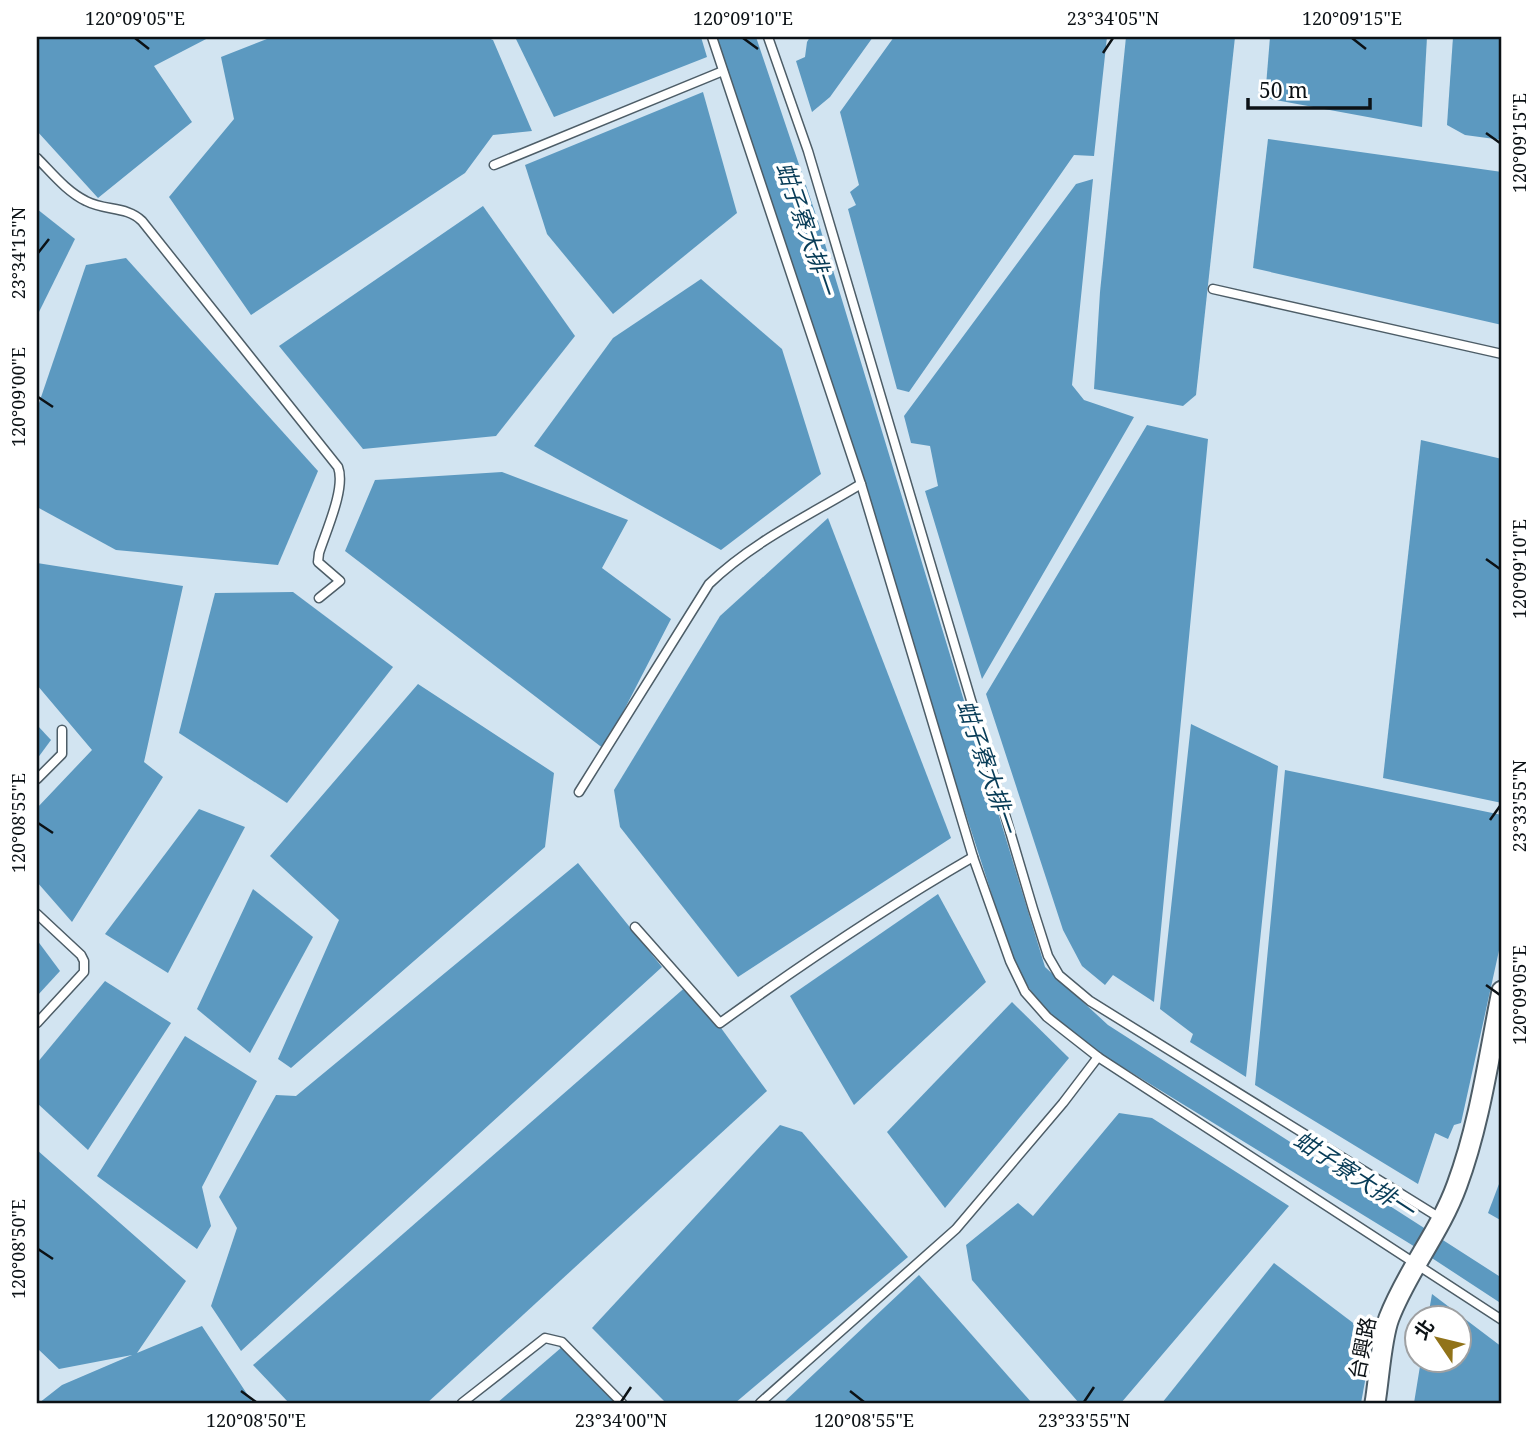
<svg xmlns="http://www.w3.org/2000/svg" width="1539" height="1440" font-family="'Noto Serif','Noto Sans TC',serif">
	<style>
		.water { fill: #5c99c0 }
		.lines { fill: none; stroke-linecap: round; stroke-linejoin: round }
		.service-casing { stroke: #4d5d67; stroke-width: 11 }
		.tertiary-casing { stroke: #4d5d67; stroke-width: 23 }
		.service { stroke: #fff; stroke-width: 8 }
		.tertiary { stroke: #fff; stroke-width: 19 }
		.ticks { fill: none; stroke: #0c1216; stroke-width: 2.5 }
		.labels { text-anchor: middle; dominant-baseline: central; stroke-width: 7; stroke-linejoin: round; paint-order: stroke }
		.street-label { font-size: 21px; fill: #0c1216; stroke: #fff }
		.water-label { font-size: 23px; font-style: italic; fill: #083c57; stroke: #fff }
		.neatline { fill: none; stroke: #0c1216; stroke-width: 2.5 }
		.ticks-label { font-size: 18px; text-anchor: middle; fill: #0c1216 }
	</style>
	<rect width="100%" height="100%" fill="#d2e4f1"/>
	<g class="water">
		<polygon points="37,37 210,37 154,66 192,122 98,198 37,131"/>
		<polygon points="272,37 486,37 493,40 532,131 493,135 465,173 251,315 169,197 234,119 221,57"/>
		<polygon points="515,37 701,37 707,57 554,117"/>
		<polygon points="714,37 756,37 818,221 1045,967 1108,1025 1502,1278 1502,1304 1412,1245 1085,1044 1042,1008 1015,966"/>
		<polygon points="810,37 873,37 830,97 812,112 796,61 805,57 807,42"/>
		<polygon points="894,37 1107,37 1094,156 1074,155 909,392 897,389 848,209 856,205 850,192 859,185 840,112"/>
		<polygon points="1126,37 1235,37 1196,395 1183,406 1094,389 1100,292"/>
		<polygon points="1270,37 1427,37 1422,127 1265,98"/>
		<polygon points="1453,37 1502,37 1502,140 1465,135 1447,125"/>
		<polygon points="703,92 737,213 613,314 547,234 525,165"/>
		<polygon points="1268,139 1502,172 1502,325 1253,268"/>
		<polygon points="1093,179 1072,385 1084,400 1134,417 982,679 925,491 938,486 930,446 911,443 904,416 1076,184"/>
		<polygon points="483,206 575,336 496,436 363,449 279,346"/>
		<polygon points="37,209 75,239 37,316"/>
		<polygon points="126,258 318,471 278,565 116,550 37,507 37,409 86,265"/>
		<polygon points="701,279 782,349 821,474 721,550 534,446 613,338"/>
		<polygon points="1147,425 1208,439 1154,1002 1113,975 1105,985 1082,966 1063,930 986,694"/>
		<polygon points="1421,440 1502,459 1502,803 1383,778"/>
		<polygon points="502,472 628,520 602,568 671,619 604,749 345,551 375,480"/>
		<polygon points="828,518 951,838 738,977 620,827 614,790 720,616"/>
		<polygon points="37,563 183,586 144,762 163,777 72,922 37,882 37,808 92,750 37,685"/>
		<polygon points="293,592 393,667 287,803 179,733 215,593"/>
		<polygon points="418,684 554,773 545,847 291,1068 278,1059 339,920 270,856"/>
		<polygon points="1191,724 1278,766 1246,1077 1190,1042 1193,1034 1160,1009"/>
		<polygon points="37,725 51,740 37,759"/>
		<polygon points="1285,770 1502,815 1502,937 1461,1123 1454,1125 1448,1139 1435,1133 1418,1184 1255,1085"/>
		<polygon points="199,809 245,827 168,973 105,934"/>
		<polygon points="578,863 662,967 241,1351 211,1306 237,1228 219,1197 276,1095 296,1096"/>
		<polygon points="253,889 313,937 250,1053 197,1009"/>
		<polygon points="938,894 986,982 854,1105 790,996"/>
		<polygon points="37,940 60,971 37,996"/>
		<polygon points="105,981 171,1023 88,1150 37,1103 37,1063"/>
		<polygon points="689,984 767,1091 427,1403 289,1403 253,1365"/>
		<polygon points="1012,1002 1069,1058 945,1208 887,1132"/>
		<polygon points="185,1036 257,1081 202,1187 211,1226 197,1249 97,1176"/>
		<polygon points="1119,1113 1152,1118 1289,1206 1121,1403 1079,1403 972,1280 966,1245 1018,1203 1033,1216"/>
		<polygon points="780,1125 802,1132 908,1257 735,1403 666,1403 592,1328"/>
		<polygon points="37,1150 186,1281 137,1353 202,1326 253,1403 39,1403 62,1385 132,1355 59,1369 37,1348"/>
		<polygon points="1502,1176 1502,1221 1488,1213"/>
		<polygon points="1274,1263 1373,1338 1361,1403 1162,1403"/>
		<polygon points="919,1275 1032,1403 783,1403"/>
		<polygon points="1432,1294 1502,1347 1502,1403 1414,1403 1421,1360 1458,1360 1458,1318 1428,1317"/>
		<polygon points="562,1347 616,1403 497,1403"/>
	</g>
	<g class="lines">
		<g class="service-casing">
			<g id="service">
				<polyline points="712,37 861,484 973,857 1010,961 1025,992 1047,1017 1098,1057 1502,1320"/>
				<polyline points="768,37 808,151 1033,909 1048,956 1059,975 1090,1001 1440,1218"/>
				<path d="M37,158C52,173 67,192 86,201C105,211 127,206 142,221L338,467C346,488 326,531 319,553L318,562L340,581L319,598"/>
				<polyline points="494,165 723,71"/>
				<polyline points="1213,289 1502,354"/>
				<polyline points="37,779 62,754 62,730"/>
				<path d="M579,792L709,584C752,542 810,515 861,484"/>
				<polyline points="37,914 81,955 84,961 84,972 37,1023"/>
				<path d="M635,927L720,1023C802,964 885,908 973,857"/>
				<polyline points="462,1403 545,1338 562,1342 622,1403"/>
				<polyline points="760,1403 956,1229 1063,1103 1098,1057"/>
			</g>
		</g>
		<g class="tertiary-casing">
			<path id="tertiary" d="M1375,1403C1379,1380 1381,1339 1389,1318C1407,1271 1440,1232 1457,1185C1480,1123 1489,1055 1502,991"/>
		</g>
		<use href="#service" class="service"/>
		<use href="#tertiary" class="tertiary"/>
	</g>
	<path class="ticks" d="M135,38L149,49M743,38L758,49M1352,38L1366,49M1103,53L1113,38M1486,133L1500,143M38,253L49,239M38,397L53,407M1486,559L1500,569M1490,820L1500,806M38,823L53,833M1486,985L1500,995M38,1249L53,1259M241,1391L256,1402M850,1391L864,1402M621,1402L631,1387M1084,1402L1094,1387"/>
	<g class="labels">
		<g class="street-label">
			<text transform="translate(1362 1348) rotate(-79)">台興路</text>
		</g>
		<g class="water-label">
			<text transform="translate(807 228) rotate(71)">蚶子寮大排一</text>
			<text transform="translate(988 766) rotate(71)">蚶子寮大排一</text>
			<text transform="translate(1355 1174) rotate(33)">蚶子寮大排一</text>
		</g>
	</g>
	<rect width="1539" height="1440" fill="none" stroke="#ffffff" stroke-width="77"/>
	<g transform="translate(1438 1339) rotate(305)"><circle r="33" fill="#ffffff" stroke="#9ea0a2" stroke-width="2"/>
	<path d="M0-5L12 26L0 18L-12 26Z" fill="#917319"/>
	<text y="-10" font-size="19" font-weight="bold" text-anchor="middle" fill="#0c1216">北</text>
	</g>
	<path d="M1248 98v10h122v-10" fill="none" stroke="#0c1216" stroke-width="3.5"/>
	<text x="1259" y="98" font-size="21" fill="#0c1216" stroke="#ffffff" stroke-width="5" paint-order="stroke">50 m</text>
	<rect x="38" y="38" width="1462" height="1364" class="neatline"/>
	<g class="ticks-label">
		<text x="135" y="25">120°09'05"E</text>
		<text x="743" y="25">120°09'10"E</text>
		<text x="1113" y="25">23°34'05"N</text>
		<text x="1352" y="25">120°09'15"E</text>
		<text transform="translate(1520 143) rotate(-90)" y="6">120°09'15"E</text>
		<text transform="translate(19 253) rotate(-90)" y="6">23°34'15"N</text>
		<text transform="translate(19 397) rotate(-90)" y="6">120°09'00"E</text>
		<text transform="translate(1520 569) rotate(-90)" y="6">120°09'10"E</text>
		<text transform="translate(1520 806) rotate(-90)" y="6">23°33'55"N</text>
		<text transform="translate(19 823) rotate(-90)" y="6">120°08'55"E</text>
		<text transform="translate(1520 995) rotate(-90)" y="6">120°09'05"E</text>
		<text transform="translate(19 1249) rotate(-90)" y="6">120°08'50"E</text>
		<text x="256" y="1427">120°08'50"E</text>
		<text x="621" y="1427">23°34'00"N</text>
		<text x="864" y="1427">120°08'55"E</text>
		<text x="1084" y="1427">23°33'55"N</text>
	</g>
</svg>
